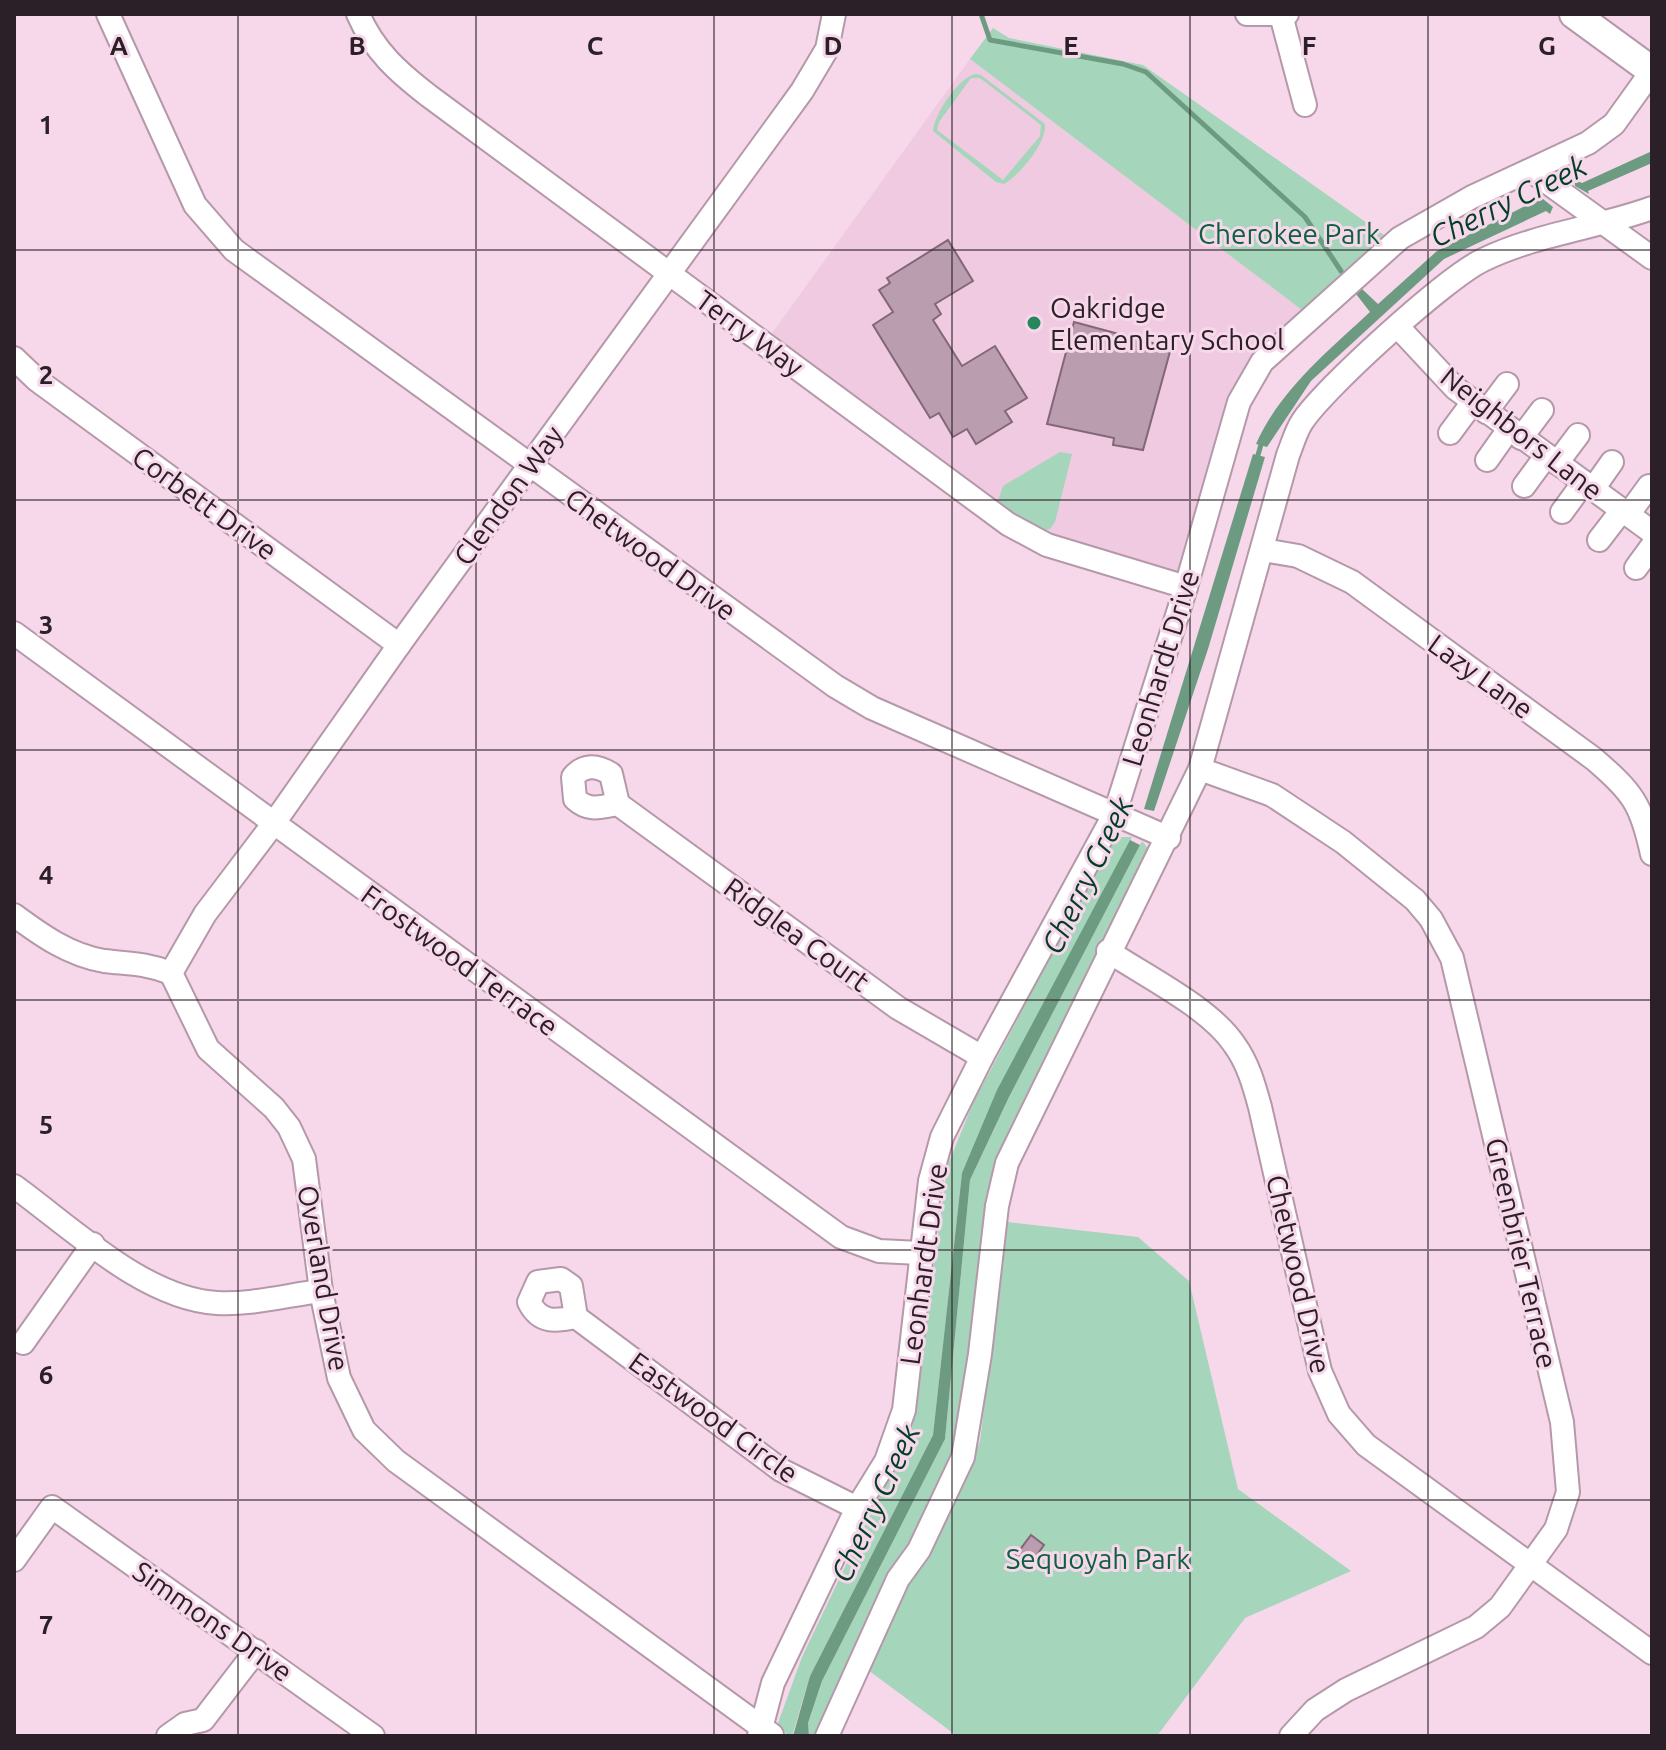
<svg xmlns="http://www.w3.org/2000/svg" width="1666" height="1750" font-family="Ubuntu,sans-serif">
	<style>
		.built { fill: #f0cae0 }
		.green { fill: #a5d5ba; fill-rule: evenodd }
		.water { fill: #6d9b82 }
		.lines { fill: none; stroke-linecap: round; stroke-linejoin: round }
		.stream { stroke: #6d9b82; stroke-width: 5 }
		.building { fill: #ba9dae; stroke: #826777; stroke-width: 2 }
		.minor-casing { stroke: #b598a9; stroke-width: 26 }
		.major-casing { stroke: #b598a9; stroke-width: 32 }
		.minor { stroke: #fff; stroke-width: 22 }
		.major { stroke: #fff; stroke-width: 28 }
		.grid { fill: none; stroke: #2b2027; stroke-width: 2; stroke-opacity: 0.55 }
		.poi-dot { fill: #28865d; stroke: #f7d8ea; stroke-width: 3 }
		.labels { text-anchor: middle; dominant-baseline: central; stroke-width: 6; stroke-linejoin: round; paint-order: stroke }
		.park-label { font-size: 28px; fill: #0e6140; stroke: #f7d8ea }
		.poi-label { font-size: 28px; fill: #2b2027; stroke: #f7d8ea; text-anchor: start }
		.street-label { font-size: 28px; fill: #2b2027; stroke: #f7d8ea }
		.water-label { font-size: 30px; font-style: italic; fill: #003e26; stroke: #f7d8ea }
		.grid-label { font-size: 26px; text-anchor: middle; font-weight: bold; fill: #2b2027; stroke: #f7d8ea; stroke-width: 6; stroke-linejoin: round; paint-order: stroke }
	</style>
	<rect width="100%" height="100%" fill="#f7d8ea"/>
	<polygon class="built" points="970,59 1302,310 1258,354 1189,564 1174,572 1059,541 1003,508 770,336"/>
	<g class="green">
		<polygon points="993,28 1009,38 1143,65 1384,235 1302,310 970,59"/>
		<path d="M976,74L981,75L1045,124C1047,142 1020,175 1004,184L996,182L933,131C934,115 959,76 976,74ZM971,78H980L1041,125L1040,136L1003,180L937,130L939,122Z"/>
		<path d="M1060,452L1072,454L1055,522L1050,529C1032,533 1008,515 998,501L1003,486Z"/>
		<polygon points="1120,837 1132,837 962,1173 933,1435 810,1676 792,1736 788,1736 778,1723 802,1657 913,1424 947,1167 973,1103 1109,847"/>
		<polygon points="1142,841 1150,851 1149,866 1033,1082 994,1166 957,1445 860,1643 823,1736 809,1736 808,1723 822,1681 945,1439 970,1180 1009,1097"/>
		<polygon points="1007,1222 1138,1237 1189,1281 1238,1489 1351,1571 1245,1618 1157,1736 957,1736 868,1670 909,1584 966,1479 980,1441"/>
	</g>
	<g class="water">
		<polygon points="1652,151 1652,163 1588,191 1589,194 1575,186 1575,180 1582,183"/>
		<path d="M1531,197L1543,199L1553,207L1550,214L1546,211L1444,259L1311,381L1267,447L1256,444C1280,390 1328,351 1370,312L1356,294L1361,288L1378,304L1437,251L1535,201Z"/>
		<polygon points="1253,454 1265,457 1208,649 1154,811 1144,809"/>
		<polygon points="1130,840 1140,845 1009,1097 970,1180 945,1439 822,1681 808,1723 809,1736 793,1736 810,1676 933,1435 962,1173 997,1090"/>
	</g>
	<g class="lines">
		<g class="stream">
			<polyline points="981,14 990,40 1123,64 1146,72 1305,217 1341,271"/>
			<polyline points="1256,462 1262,441"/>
		</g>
	</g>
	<g class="building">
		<polygon points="948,240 973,281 935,304 941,314 933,320 962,366 995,346 1027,398 1005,411 1012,422 976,444 967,429 953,437 939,413 930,418 873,325 893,312 879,290 890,283 887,278"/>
		<polygon points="1074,322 1171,348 1143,450 1113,445 1114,438 1047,424"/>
		<polygon points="1031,1535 1044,1545 1027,1569 1013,1559"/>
	</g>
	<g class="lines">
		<g class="minor-casing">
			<g id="minor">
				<polyline points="108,14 195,205 234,250 835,686 872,708 1169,838"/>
				<path d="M358,14C374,51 398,72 429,96L1008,524L1047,545L1186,587"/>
				<polyline points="1247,14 1287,14"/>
				<polyline points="1281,15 1305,105"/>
				<polyline points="1533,172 1652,258"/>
				<polyline points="1399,328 1455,388 1652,532"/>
				<polyline points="14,358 37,380 399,645"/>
				<polyline points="1486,412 1507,384"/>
				<polyline points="1450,433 1473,402"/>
				<polyline points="1521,438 1542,410"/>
				<polyline points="1487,460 1509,429"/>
				<polyline points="1557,463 1578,435"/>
				<polyline points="1524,486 1546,456"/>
				<polyline points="1593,489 1612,462"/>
				<polyline points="1562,512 1584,482"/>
				<polyline points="1628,515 1649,486"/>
				<polyline points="1599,540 1622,510"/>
				<path d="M1263,550L1298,556L1352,582L1594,759C1633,793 1641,803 1652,854"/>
				<polyline points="1636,568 1652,546"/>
				<polyline points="14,633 841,1237 879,1251 920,1253"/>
				<polyline points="1200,769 1272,795 1343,842 1415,900 1431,919 1452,958 1562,1422 1568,1492 1556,1529 1500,1607 1476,1627 1346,1690 1315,1710 1291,1736"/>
				<path d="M618,804C601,807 589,812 575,799L573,777C584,764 597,765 611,774L618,804L898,1008L982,1057"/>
				<path d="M14,915C41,935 69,955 104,961C130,964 145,963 171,973L208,1049L274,1108L289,1127L304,1159L321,1291L339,1378L364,1430L396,1461L772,1735"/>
				<path d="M1108,951C1145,976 1209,1007 1234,1044C1248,1063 1254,1085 1260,1107L1320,1371L1339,1414L1366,1445L1652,1653"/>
				<polyline points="171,973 205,914 274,823 399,645 802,91 827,49 834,14"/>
				<path d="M14,1186C72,1228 145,1299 217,1303C251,1305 288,1295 321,1291"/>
				<path d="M576,1317C556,1321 540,1324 529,1302L538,1282L561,1279L571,1286L576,1317L781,1470L857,1508"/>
				<polyline points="23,1343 93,1244"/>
				<polyline points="14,1560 52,1507 373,1736"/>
				<polyline points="168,1736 185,1724 203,1720 256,1651"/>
				<polyline points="759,1736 773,1683 857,1508 886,1461 904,1410 930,1181 942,1137 982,1057 1115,813 1186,587 1239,402 1262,362 1400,238 1472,197 1588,143 1614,124 1652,71"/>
				<path d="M827,1736L898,1579L919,1550L963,1457L980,1354L997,1206L1007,1163L1200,769L1288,455C1292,445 1296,431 1302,422C1324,388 1447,277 1483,260C1536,234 1597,228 1652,208"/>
			</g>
		</g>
		<g class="major-casing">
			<polyline id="major" points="1574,14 1652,71"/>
		</g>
		<use href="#minor" class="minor"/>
		<use href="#major" class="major"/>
	</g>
	<path class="grid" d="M238,14V1736M476,14V1736M714,14V1736M952,14V1736M1190,14V1736M1428,14V1736M14,250H1652M14,500H1652M14,750H1652M14,1000H1652M14,1250H1652M14,1500H1652"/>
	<circle class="poi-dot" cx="1034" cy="323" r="8"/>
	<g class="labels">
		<g class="park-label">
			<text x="1289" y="233">Cherokee Park</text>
			<text x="1098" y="1558">Sequoyah Park</text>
		</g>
		<g class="poi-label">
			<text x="1050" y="307">Oakridge<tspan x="1050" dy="32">Elementary School</tspan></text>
		</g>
		<g class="street-label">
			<text transform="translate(750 333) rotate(36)">Terry Way</text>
			<text transform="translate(1522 433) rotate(38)">Neighbors Lane</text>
			<text transform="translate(508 495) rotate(-54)">Clendon Way</text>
			<text transform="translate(205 503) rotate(36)">Corbett Drive</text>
			<text transform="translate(651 554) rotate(36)">Chetwood Drive</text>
			<text transform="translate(1160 668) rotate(-73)">Leonhardt Drive</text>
			<text transform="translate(1481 676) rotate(36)">Lazy Lane</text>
			<text transform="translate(797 934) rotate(36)">Ridglea Court</text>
			<text transform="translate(460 960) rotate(36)">Frostwood Terrace</text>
			<text transform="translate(1522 1253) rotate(77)">Greenbrier Terrace</text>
			<text transform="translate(923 1264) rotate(-82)">Leonhardt Drive</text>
			<text transform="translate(1299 1274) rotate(77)">Chetwood Drive</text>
			<text transform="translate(324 1278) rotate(80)">Overland Drive</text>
			<text transform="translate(714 1417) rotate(36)">Eastwood Circle</text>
			<text transform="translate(213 1621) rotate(35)">Simmons Drive</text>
		</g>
		<g class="water-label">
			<text transform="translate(1508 201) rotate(-26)">Cherry Creek</text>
			<text transform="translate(1087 875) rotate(-64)">Cherry Creek</text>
			<text transform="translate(875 1503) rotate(-65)">Cherry Creek</text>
		</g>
	</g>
	<g class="grid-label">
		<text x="119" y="55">A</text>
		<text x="357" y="55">B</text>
		<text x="595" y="55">C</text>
		<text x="833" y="55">D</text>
		<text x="1071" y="55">E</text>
		<text x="1309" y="55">F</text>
		<text x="1547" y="55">G</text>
		<text x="46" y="134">1</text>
		<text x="46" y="384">2</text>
		<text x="46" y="634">3</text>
		<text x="46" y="884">4</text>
		<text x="46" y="1134">5</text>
		<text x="46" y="1384">6</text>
		<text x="46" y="1634">7</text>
	</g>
	<rect width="1666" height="1750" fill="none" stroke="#2b2027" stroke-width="32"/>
</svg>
